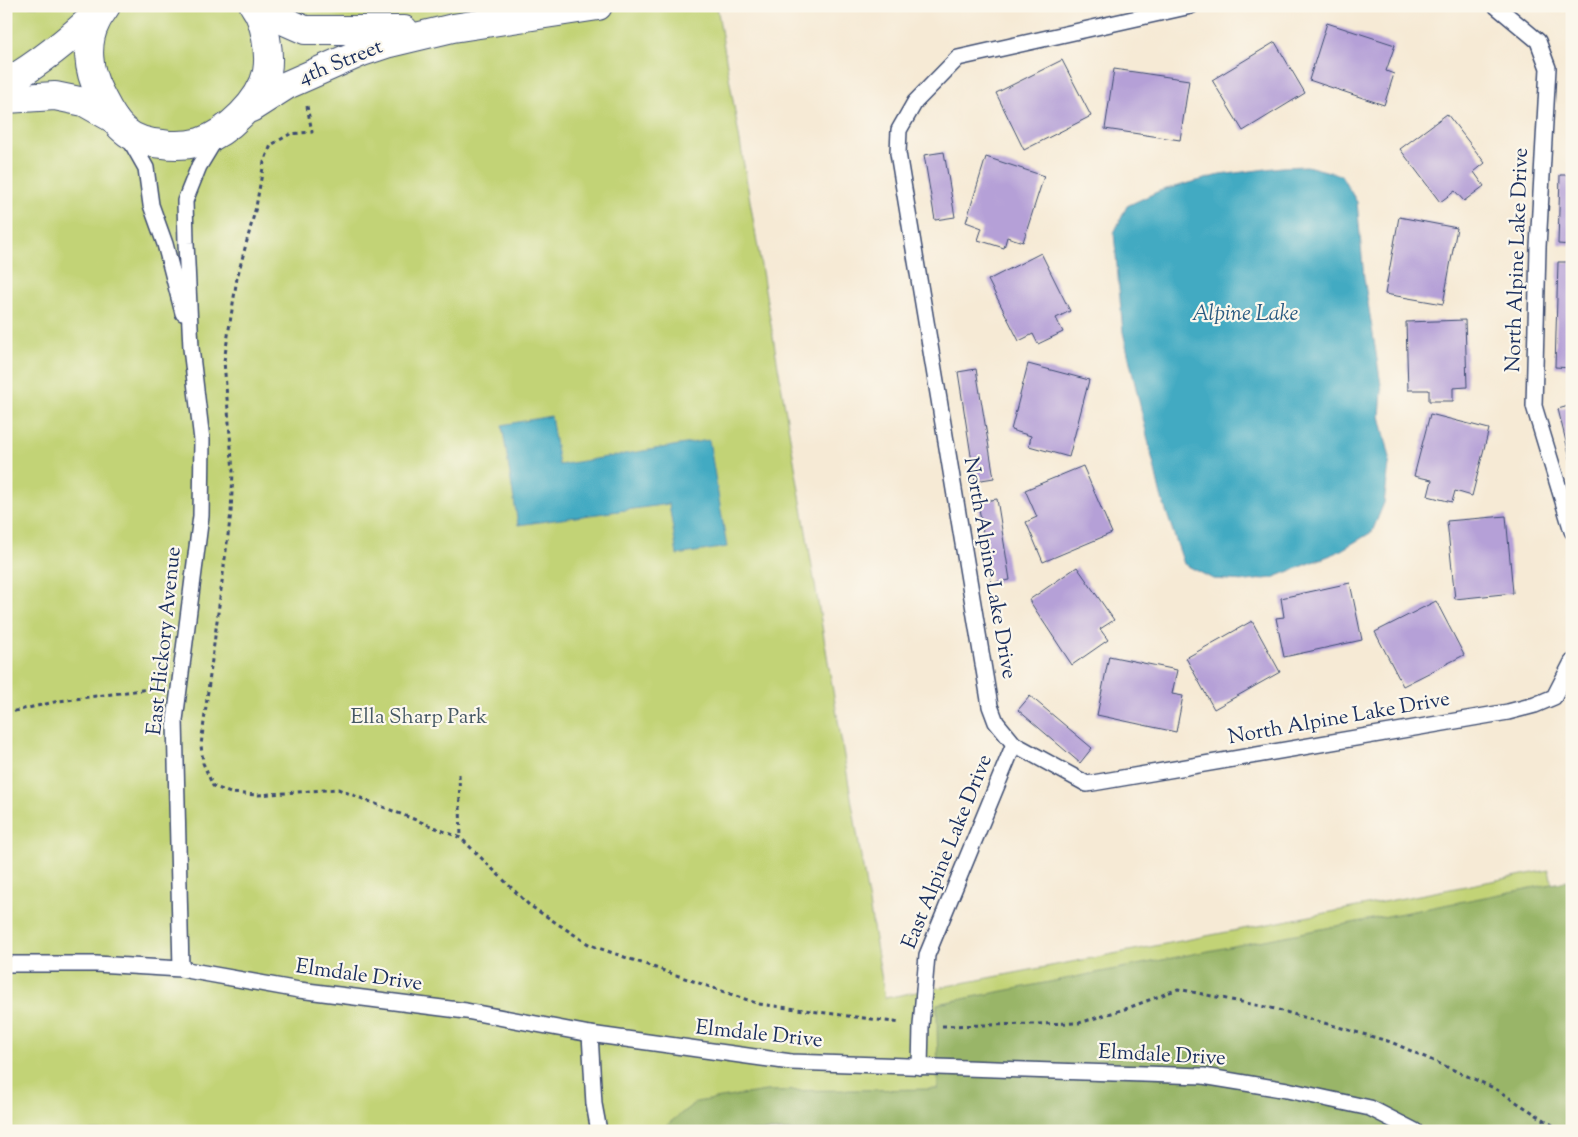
<svg xmlns="http://www.w3.org/2000/svg" width="1578" height="1137" font-family="'Sorts Mill Goudy',serif">
	<style>
		.green { fill: #c2d376; stroke: #6e816a }
		.forest { fill: #99b567; stroke: #5a7262 }
		.water { fill: #42aac2; stroke: #2e6c90 }
		.building { fill: #b5a0d7 }
		.lines { fill: none; stroke-linecap: round; stroke-linejoin: round }
		.service-casing { stroke: #3c4b70; stroke-width: 18 }
		.tertiary-casing { stroke: #3c4b70; stroke-width: 30 }
		.path { stroke: #3c4b70; stroke-width: 3; stroke-dasharray: 4 4; stroke-linecap: butt }
		.service { stroke: #fff; stroke-width: 15 }
		.tertiary { stroke: #fff; stroke-width: 28 }
		.labels { text-anchor: middle; dominant-baseline: central; stroke-width: 4.5; stroke-linejoin: round; paint-order: stroke }
		.street-label { font-size: 21px; fill: #1b2f5e; stroke: #fbf7ec }
		.park-label { font-size: 21px; fill: #455864; stroke: #fbf7ec }
		.water-label { font-size: 22px; font-style: italic; fill: #295a81; stroke: #fbf7ec }
	</style>
	<rect width="100%" height="100%" fill="#fbf7ec"/>
	<filter id="ink" filterUnits="userSpaceOnUse"><feTurbulence type="fractalNoise" baseFrequency=".02" numOctaves="2"/><feDisplacementMap in="SourceGraphic" scale="10" xChannelSelector="R" yChannelSelector="G"/><feConvolveMatrix kernelMatrix="1 2 1 2 8 2 1 2 1" color-interpolation-filters="sRGB"/></filter>
	<filter id="wash" filterUnits="userSpaceOnUse"><feTurbulence type="fractalNoise" baseFrequency=".0096" numOctaves="4" result="noise"/><feDisplacementMap in="SourceGraphic" scale="20" xChannelSelector="R" yChannelSelector="G"/><feGaussianBlur stdDeviation="1.12" result="paint"/><feColorMatrix in="noise" values="0 0 0 0 0 0 0 0 0 0 0 0 0 0 0 0 0 1.4 0 .05"/><feComposite in="paint" operator="in"/></filter>
	<g filter="url(#wash)">
		<rect width="100%" height="100%" fill="#f6ead5"/>
		<polygon class="green" points="6,6 717,6 885,998 1549,870 1572,970 1572,1131 6,1131"/>
		<polygon class="forest" points="1572,880 1572,1131 659,1131 696,1102 766,1091 938,1089 937,1004"/>
		<g class="water">
			<polygon points="1307,166 1341,175 1357,202 1364,278 1382,391 1380,416 1390,458 1384,503 1372,532 1336,553 1272,578 1247,581 1213,579 1184,564 1161,496 1123,332 1114,233 1127,206 1159,191 1220,175 1282,167"/>
			<polygon points="551,416 559,465 709,440 727,547 677,555 669,504 518,525 502,425"/>
		</g>
		<g id="blocks">
			<g class="building">
				<polygon points="1327,23 1395,45 1386,71 1394,74 1384,105 1309,80"/>
				<polygon points="1275,42 1305,93 1243,131 1212,80"/>
				<polygon points="1062,60 1091,116 1024,150 996,93"/>
				<polygon points="1114,69 1189,80 1180,140 1105,129"/>
				<polygon points="1447,114 1485,163 1474,172 1484,186 1464,201 1455,191 1440,202 1400,149"/>
				<polygon points="944,152 955,217 935,220 924,155"/>
				<polygon points="986,157 1044,176 1023,242 1007,237 1004,248 978,240 982,228 966,222"/>
				<polygon points="1560,175 1572,175 1572,245 1558,244"/>
				<polygon points="1399,217 1457,228 1443,304 1385,294"/>
				<polygon points="1041,253 1070,311 1056,318 1063,332 1038,344 1033,334 1019,341 988,280"/>
				<polygon points="1558,262 1572,262 1572,368 1555,367"/>
				<polygon points="1465,320 1467,387 1453,388 1453,401 1429,401 1429,390 1408,390 1406,322"/>
				<polygon points="1028,364 1089,380 1069,457 1029,446 1031,436 1011,430"/>
				<polygon points="976,369 994,478 975,481 958,372"/>
				<polygon points="1572,405 1572,461 1571,462 1558,409"/>
				<polygon points="1430,414 1489,429 1472,496 1455,491 1452,502 1428,496 1432,480 1414,476"/>
				<polygon points="1083,466 1112,533 1043,562 1026,522 1037,517 1025,490"/>
				<polygon points="997,499 1010,580 991,583 978,502"/>
				<polygon points="1506,516 1513,593 1455,599 1447,521"/>
				<polygon points="1077,567 1114,620 1100,629 1108,640 1072,665 1029,600"/>
				<polygon points="1350,583 1362,640 1284,657 1276,618 1284,617 1281,598"/>
				<polygon points="1436,601 1464,655 1403,686 1375,632"/>
				<polygon points="1252,621 1280,672 1214,709 1186,658"/>
				<polygon points="1109,656 1177,670 1172,694 1183,696 1176,732 1097,715"/>
				<polygon points="1030,696 1092,748 1080,763 1018,710"/>
			</g>
		</g>
	</g>
	<g filter="url(#ink)">
		<use href="#blocks" fill-opacity="0" stroke="#3c4b70" stroke-width="1"/>
		<g class="lines">
			<g class="service-casing">
				<g id="service">
					<polyline points="1191,6 958,58 915,102 899,130 898,153 990,706 996,722 1014,744 1087,784 1508,712 1535,705 1554,697 1572,662"/>
					<polyline points="1496,6 1538,41 1548,68 1538,247 1534,406 1572,531"/>
					<polyline points="129,138 146,168 151,205 165,244 183,313"/>
					<polyline points="6,964 96,964 181,969 299,990 466,1011 590,1034 791,1062 1203,1076 1287,1090 1370,1108 1415,1131"/>
					<polyline points="181,969 175,720 201,516 202,440 191,348 186,243 185,201 199,166 216,138"/>
					<polyline points="590,1034 594,1104 599,1131"/>
					<polyline points="920,1067 921,1026 927,955 1014,744"/>
				</g>
			</g>
			<g class="tertiary-casing">
				<g id="tertiary">
					<path d="M106,6C103,11 98,17 96,22C85,43 88,71 99,92C106,105 112,120 124,130C135,140 148,143 163,144C175,146 188,145 200,142C227,133 261,101 267,72C269,61 268,49 266,38C264,27 261,15 254,6"/>
					<polyline points="260,6 271,15 305,30 404,30"/>
					<path d="M6,83C40,63 71,38 99,11"/>
					<polyline points="6,99 55,96 84,102 114,119"/>
					<polyline points="251,108 287,85 362,52 386,44 453,28 598,6"/>
				</g>
			</g>
			<g class="path">
				<polyline points="307,106 312,132 290,134 271,145 264,162 256,207 237,278 224,361 233,472 231,512 201,745 203,763 213,786 230,793 258,795 338,789 461,838 529,905 590,945 759,1004 901,1023"/>
				<polyline points="6,713 59,701 157,688"/>
				<polyline points="459,774 461,838"/>
				<polyline points="942,1026 1079,1023 1128,1008 1178,989 1275,1009 1391,1042 1494,1088 1562,1131"/>
			</g>
			<use href="#service" class="service"/>
			<use href="#tertiary" class="tertiary"/>
		</g>
	</g>
	<g class="labels">
		<g class="street-label">
			<text transform="translate(341 63) rotate(-22)">4th Street</text>
			<text transform="translate(1518 260) rotate(-88)">North Alpine Lake Drive</text>
			<text transform="translate(989 568) rotate(80)">North Alpine Lake Drive</text>
			<text transform="translate(165 641) rotate(-84)">East Hickory Avenue</text>
			<text transform="translate(1339 719) rotate(-10)">North Alpine Lake Drive</text>
			<text transform="translate(948 852) rotate(-68)">East Alpine Lake Drive</text>
			<text transform="translate(359 976) rotate(8)">Elmdale Drive</text>
			<text transform="translate(759 1035) rotate(6)">Elmdale Drive</text>
			<text transform="translate(1162 1056) rotate(3)">Elmdale Drive</text>
		</g>
		<g class="park-label">
			<text x="419" y="718">Ella Sharp Park</text>
		</g>
		<g class="water-label">
			<text x="1245" y="315">Alpine Lake</text>
		</g>
	</g>
	<rect width="1578" height="1137" fill="none" stroke="#fbf7ec" stroke-width="25"/>
</svg>
